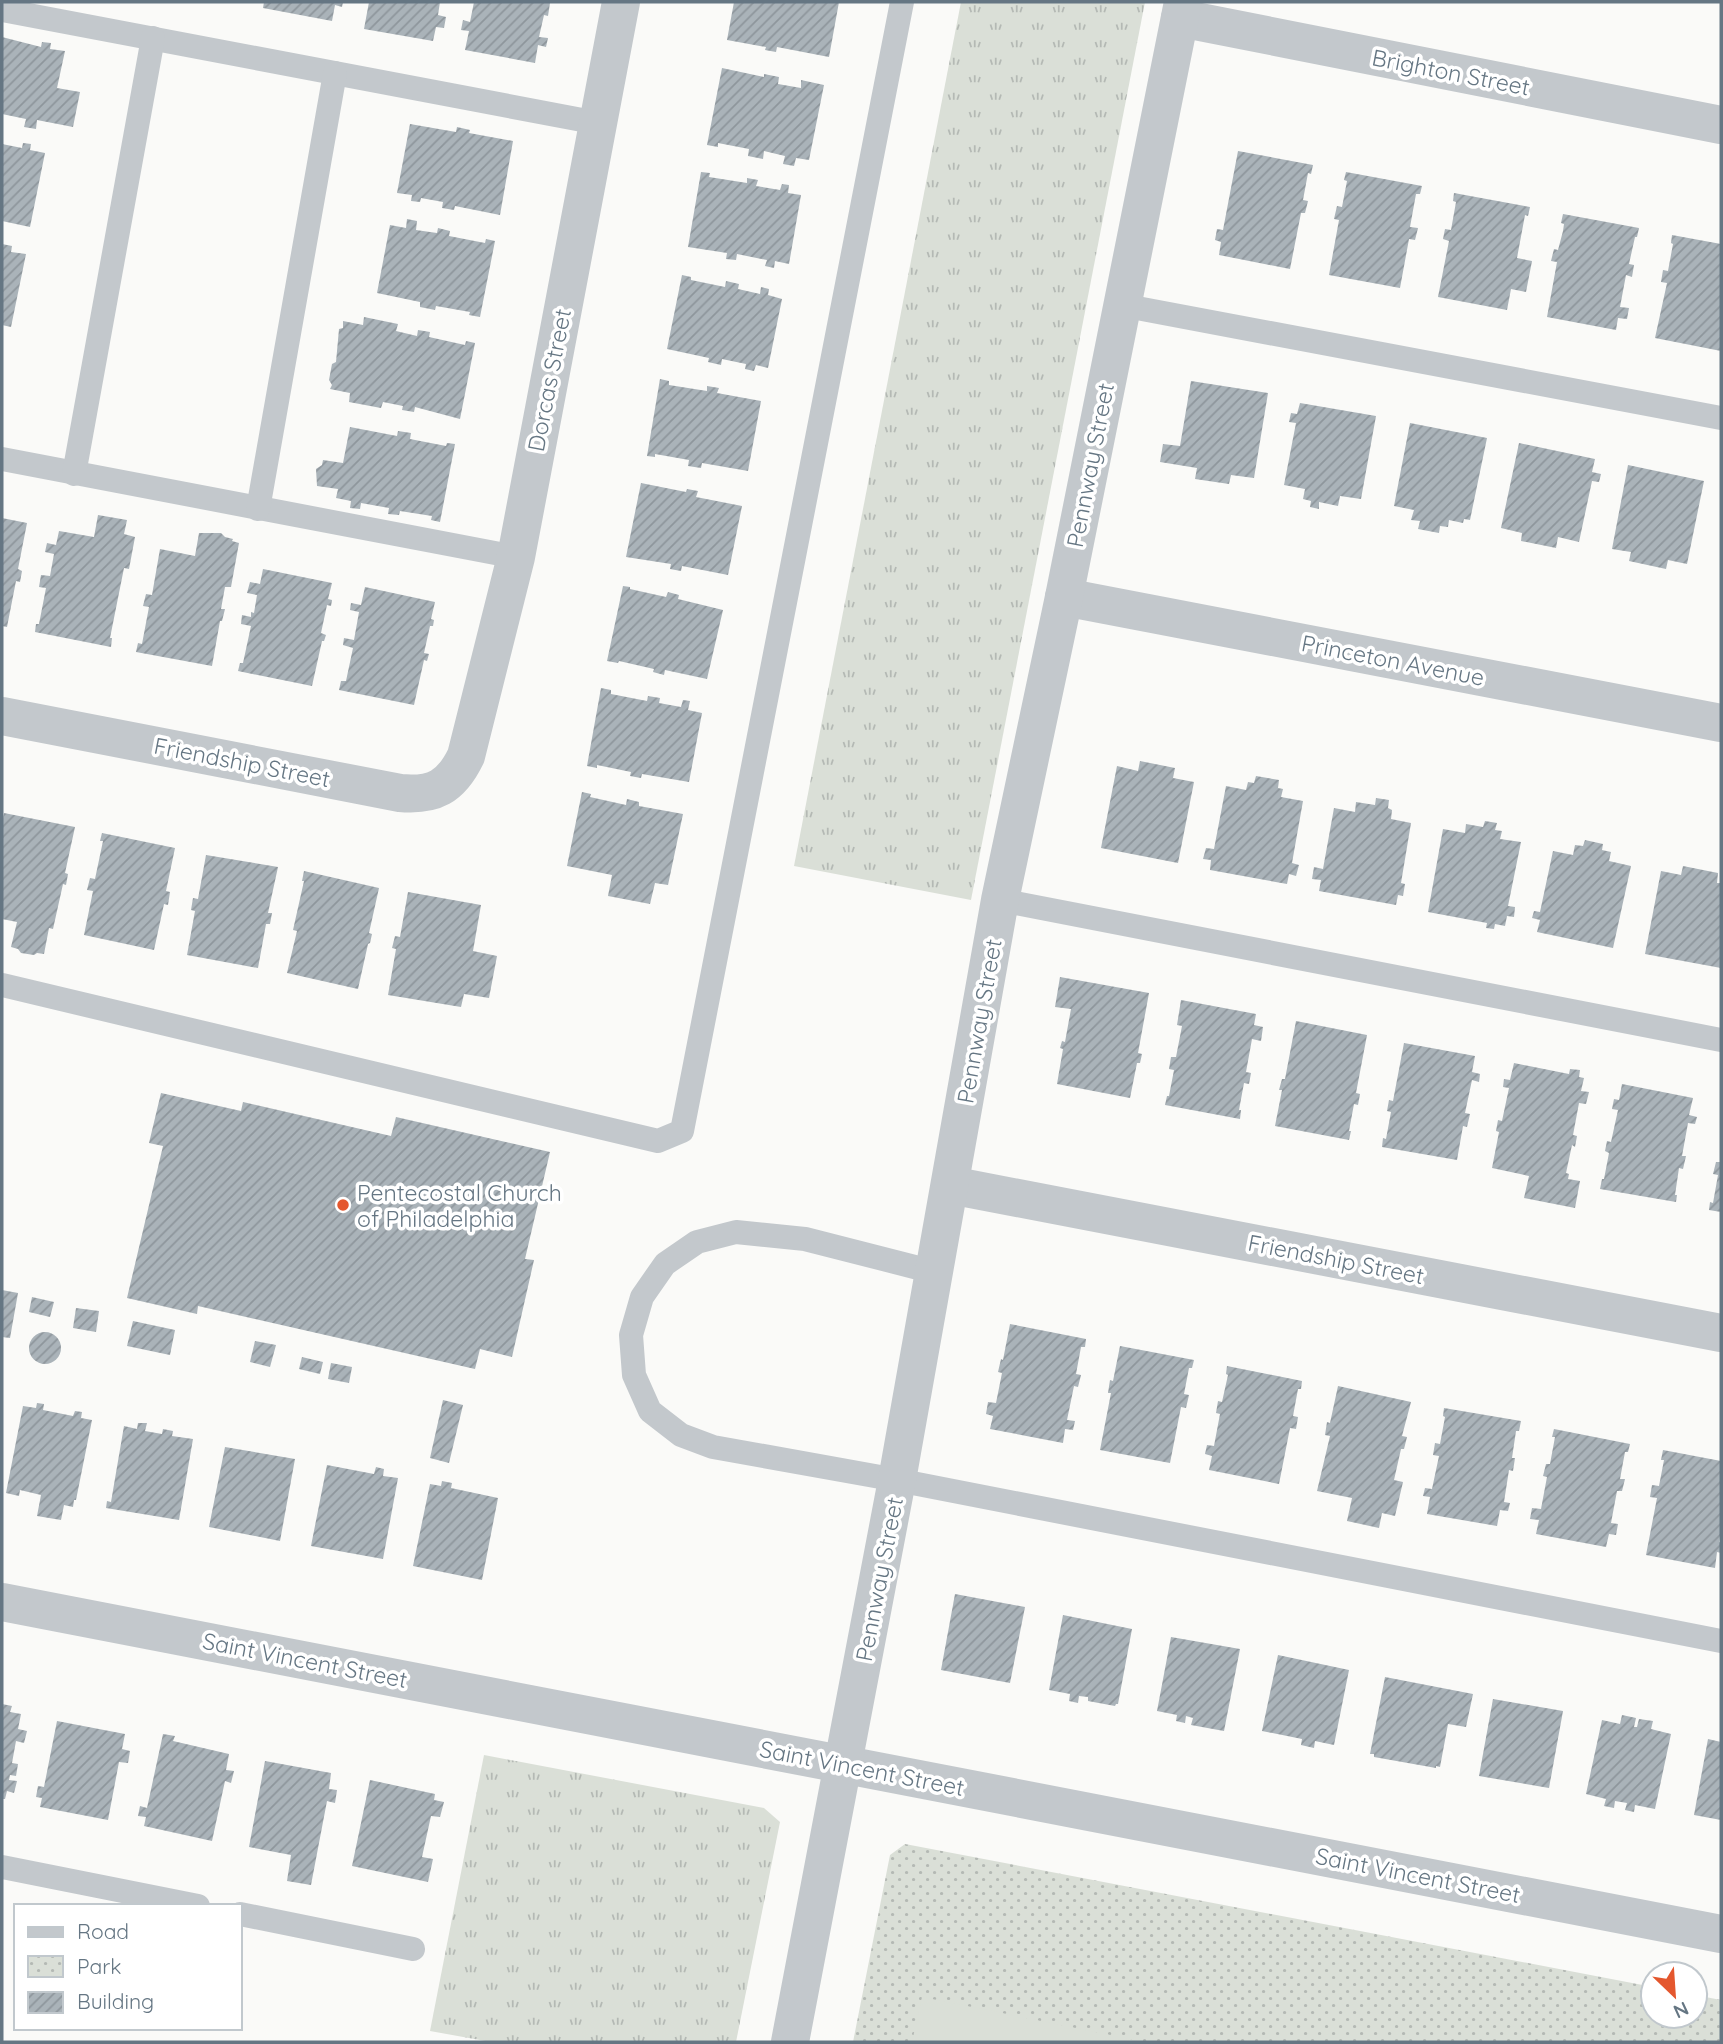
<svg xmlns="http://www.w3.org/2000/svg" width="1723" height="2044" font-family="Quicksand,sans-serif">
	<style>
		.grass { fill: url(#grass-tufts) }
		.park { fill: url(#park-dots) }
		.pitch { fill: #dadfd7 }
		.building { fill: url(#building-hatch) }
		.lines { fill: none; stroke-linecap: round; stroke-linejoin: round }
		.service { stroke: #c3c8cc; stroke-width: 24 }
		.minor { stroke: #c3c8cc; stroke-width: 38 }
		.poi-dot { fill: #e4572e; stroke: #fff; stroke-width: 2.5 }
		.labels { text-anchor: middle; dominant-baseline: central; stroke-width: 7; stroke-linejoin: round; paint-order: stroke }
		.street-label { font-size: 23px; fill: #657683; stroke: #fff }
		.poi-label { font-size: 23px; fill: #657683; stroke: #fff; text-anchor: start }
	</style>
	<defs>
		<pattern id="grass-tufts" width="24" height="20" patternUnits="userSpaceOnUse" patternTransform="scale(1.75)"><rect width="24" height="20" fill="#dadfd7"/><path d="M3 7l-1-3M5 7V3M7 7l1-3M15 17l-1-3M17 17v-4M19 17l1-3" fill="none" stroke="#b4b9b4"/></pattern>
		<pattern id="park-dots" width="8" height="8" patternUnits="userSpaceOnUse" patternTransform="scale(1.75)"><rect width="8" height="8" fill="#dadfd7"/><path d="M2 2h.1M6 6h.1" fill="none" stroke="#b4b9b4" stroke-width="1.8" stroke-linecap="round"/></pattern>
		<pattern id="building-hatch" width="6" height="6" patternUnits="userSpaceOnUse" patternTransform="scale(1.75)"><rect width="6" height="6" fill="#aab3b9"/><path d="M-1 1l2-2M0 6l6-6M5 7l2-2" fill="none" stroke="#8e969c"/></pattern>
	</defs>
	<rect width="100%" height="100%" fill="#fafaf8"/>
	<g class="grass">
		<polygon points="961,2 1145,2 971,900 794,866"/>
		<polygon points="484,1755 764,1808 780,1822 736,2042 491,2042 430,2031"/>
	</g>
	<polygon class="park" points="905,1844 1653,1987 1653,2016 1695,2016 1695,1995 1721,2000 1721,2042 853,2042 890,1855"/>
	<polygon class="pitch" points="922,1997 1145,2042 912,2042"/>
	<g class="building">
		<polygon points="264,2 343,2 342,7 335,5 332,21 263,8"/>
		<polygon points="369,2 440,2 438,15 446,17 444,28 436,27 433,41 364,29"/>
		<polygon points="474,2 550,3 548,16 544,15 539,37 548,38 546,47 538,45 535,63 465,50 469,31 461,30 463,20 470,22"/>
		<polygon points="734,2 839,2 829,57 777,47 776,52 765,50 766,47 727,40"/>
		<polygon points="2,37 41,47 42,42 51,43 50,49 65,51 57,88 80,92 73,127 37,120 36,129 24,127 26,119 2,114"/>
		<polygon points="722,68 764,77 764,74 779,77 778,84 801,88 801,80 824,85 809,160 796,158 794,166 783,164 785,156 764,151 763,159 748,156 749,149 718,143 718,147 707,145"/>
		<polygon points="410,124 456,132 457,127 470,130 469,133 513,141 500,215 455,206 454,210 442,208 443,202 421,198 420,202 411,201 412,195 397,193"/>
		<polygon points="23,143 31,144 30,150 45,153 30,227 2,221 2,144 22,148"/>
		<polygon points="1238,151 1313,165 1311,174 1308,173 1303,200 1308,201 1305,213 1301,213 1290,269 1219,255 1221,242 1215,240 1217,229 1223,230"/>
		<polygon points="701,172 710,173 709,177 747,183 747,178 758,180 756,186 780,190 782,184 789,185 788,193 801,195 789,264 775,261 774,268 765,266 767,260 737,254 736,260 726,259 727,253 688,247"/>
		<polygon points="1346,172 1422,186 1420,194 1416,194 1410,227 1418,228 1415,240 1409,239 1400,288 1329,275 1339,220 1334,219 1337,206 1342,207 1347,181 1344,180"/>
		<polygon points="1454,193 1530,207 1528,216 1525,215 1517,258 1532,261 1526,292 1511,289 1507,310 1438,297 1449,241 1443,239 1445,229 1451,230 1456,202 1453,201"/>
		<polygon points="1563,214 1639,228 1637,237 1635,237 1629,264 1634,265 1632,277 1626,275 1620,307 1629,308 1627,319 1618,318 1616,330 1547,317 1557,262 1551,261 1554,249 1558,250 1563,231 1564,224 1561,223"/>
		<polygon points="407,219 417,221 416,230 437,233 438,228 450,231 449,236 485,243 486,239 495,241 480,317 469,315 470,312 436,306 435,310 420,307 420,302 377,293 390,225 406,228"/>
		<polygon points="1672,235 1721,244 1721,351 1655,338 1667,283 1661,282 1663,270 1668,271 1673,244 1671,243"/>
		<polygon points="2,244 12,246 11,252 26,254 11,327 2,325"/>
		<polygon points="682,275 691,277 691,280 725,287 726,281 739,284 738,289 760,294 761,287 769,289 768,295 782,299 768,368 756,365 754,371 745,369 746,364 722,359 721,365 708,362 709,358 667,349"/>
		<polygon points="364,317 398,324 396,331 417,336 418,330 430,332 429,337 465,345 466,341 475,343 460,419 415,407 414,412 402,410 403,406 383,402 381,408 349,402 350,393 330,389 332,385 329,380 332,364 336,362 339,329 343,328 343,321 363,325"/>
		<polygon points="660,379 669,381 669,385 707,391 707,386 719,388 717,393 761,401 748,471 702,463 701,468 688,466 689,460 655,454 655,457 647,456"/>
		<polygon points="1191,381 1268,393 1254,478 1231,475 1229,484 1195,479 1197,468 1160,462 1163,444 1180,446"/>
		<polygon points="1300,403 1376,416 1361,499 1340,496 1338,506 1319,502 1319,509 1310,507 1311,501 1303,499 1305,489 1284,485 1296,423 1289,422 1291,413 1297,414"/>
		<polygon points="1410,423 1487,438 1470,520 1464,519 1463,523 1449,520 1448,527 1440,526 1439,533 1418,529 1420,521 1411,520 1414,510 1394,506"/>
		<polygon points="350,427 397,436 398,431 411,433 410,439 446,446 447,443 455,444 440,522 431,520 432,516 400,511 399,515 388,514 389,508 361,503 360,509 350,508 351,501 336,498 338,489 317,486 316,469 322,465 323,460 343,463"/>
		<polygon points="1519,443 1595,459 1592,472 1601,474 1599,482 1592,481 1579,542 1558,537 1556,548 1521,541 1522,533 1501,528"/>
		<polygon points="1628,465 1704,481 1687,564 1668,560 1666,569 1629,561 1631,552 1612,549"/>
		<polygon points="641,483 686,492 687,489 698,491 696,497 742,506 728,575 682,566 681,571 670,569 671,564 626,557"/>
		<polygon points="98,515 127,520 124,534 135,537 129,569 124,568 110,638 112,638 111,647 35,632 36,624 39,624 46,588 39,587 41,575 50,576 54,554 45,552 47,543 56,545 59,531 94,537"/>
		<polygon points="2,518 27,523 18,569 22,571 20,582 16,581 7,627 2,626"/>
		<polygon points="199,533 221,533 225,537 233,539 232,541 239,543 231,587 225,587 221,609 225,609 222,621 220,621 212,666 136,652 138,643 142,644 149,607 143,606 146,594 152,595 160,549 195,556"/>
		<polygon points="263,569 332,583 328,599 332,600 331,606 327,605 321,633 326,635 324,641 322,641 312,686 238,671 240,663 243,663 251,626 241,624 242,615 251,617 251,612 254,613 257,595 247,593 250,582 260,584"/>
		<polygon points="623,586 630,587 630,589 666,597 668,592 679,595 678,599 723,610 707,679 665,670 664,675 653,672 654,669 619,661 618,663 607,661"/>
		<polygon points="365,587 435,602 431,619 434,620 433,626 430,626 424,653 429,654 427,661 424,660 414,705 339,690 341,681 346,681 353,648 343,645 344,638 354,640 359,612 350,610 351,603 361,605"/>
		<polygon points="601,688 611,690 611,694 647,701 648,696 660,698 659,703 681,707 683,700 690,701 688,710 702,713 689,782 642,774 641,778 630,776 631,772 597,765 597,768 587,766"/>
		<polygon points="1140,761 1175,768 1173,778 1194,782 1178,863 1101,848 1117,766 1138,771"/>
		<polygon points="1256,776 1279,780 1278,788 1283,789 1281,797 1303,801 1292,863 1299,865 1296,876 1289,874 1287,884 1210,870 1211,860 1203,859 1206,848 1214,849 1226,786 1246,790 1248,782 1254,783"/>
		<polygon points="582,792 591,794 590,797 626,805 627,799 639,802 639,806 683,814 668,885 655,883 650,904 608,896 612,875 567,866"/>
		<polygon points="1376,798 1389,800 1388,808 1392,810 1391,819 1411,823 1401,883 1405,884 1403,896 1398,895 1396,905 1319,891 1321,880 1312,879 1314,867 1323,869 1334,808 1355,812 1356,802 1375,805"/>
		<polygon points="4,813 75,827 65,873 68,874 66,885 63,884 53,929 49,928 44,954 37,953 34,955 21,953 18,949 11,947 17,922 2,919 2,823"/>
		<polygon points="1485,821 1497,823 1495,830 1502,831 1500,839 1521,842 1508,906 1515,907 1514,917 1507,916 1505,926 1495,924 1494,929 1486,928 1487,923 1428,912 1443,829 1465,833 1466,824 1483,827"/>
		<polygon points="102,833 175,848 166,891 170,892 168,905 164,904 154,950 84,935 93,891 87,890 90,878 95,879 103,841 100,841"/>
		<polygon points="1585,840 1603,844 1602,850 1611,852 1609,861 1631,866 1613,948 1537,932 1540,920 1532,918 1534,911 1540,912 1553,851 1573,855 1575,845 1583,846"/>
		<polygon points="206,855 278,867 268,913 272,913 270,924 266,924 258,968 187,955 195,911 191,910 193,898 198,899"/>
		<polygon points="1683,866 1718,873 1717,883 1721,883 1721,968 1645,954 1661,871 1681,875"/>
		<polygon points="304,871 379,888 369,933 372,934 370,943 368,944 358,989 287,973 297,931 293,930 304,881 302,881"/>
		<polygon points="408,892 481,905 473,951 497,956 489,998 464,994 461,1007 388,995 396,949 392,948 395,936 400,937"/>
		<polygon points="1060,977 1149,993 1138,1053 1142,1054 1140,1063 1137,1063 1130,1098 1057,1084 1063,1049 1060,1048 1062,1041 1065,1042 1071,1009 1055,1007"/>
		<polygon points="1181,1000 1256,1014 1254,1025 1263,1027 1261,1041 1252,1039 1246,1072 1251,1073 1249,1084 1244,1083 1239,1110 1241,1110 1240,1119 1165,1105 1167,1096 1169,1096 1174,1070 1169,1069 1171,1057 1176,1057 1182,1026 1177,1025"/>
		<polygon points="1296,1021 1367,1035 1356,1093 1360,1094 1358,1105 1354,1104 1349,1131 1351,1131 1349,1140 1275,1126 1282,1090 1279,1090 1282,1079 1285,1079"/>
		<polygon points="1404,1043 1475,1056 1472,1072 1480,1074 1479,1082 1472,1080 1465,1113 1470,1114 1467,1127 1463,1126 1457,1160 1382,1147 1383,1138 1386,1139 1391,1112 1387,1111 1389,1100 1393,1101"/>
		<polygon points="1514,1063 1569,1074 1570,1069 1580,1070 1579,1077 1584,1078 1581,1091 1589,1092 1586,1104 1579,1103 1573,1135 1577,1136 1575,1147 1572,1145 1566,1173 1569,1174 1568,1179 1580,1181 1575,1208 1524,1198 1529,1176 1492,1168 1499,1132 1496,1131 1498,1120 1502,1121 1509,1088 1503,1087 1504,1079 1510,1080"/>
		<polygon points="1622,1084 1693,1098 1689,1115 1697,1117 1695,1124 1688,1123 1682,1156 1686,1156 1683,1169 1679,1168 1675,1195 1677,1195 1676,1202 1600,1189 1602,1179 1604,1179 1609,1153 1605,1151 1607,1141 1611,1142 1618,1110 1612,1109 1614,1099 1619,1100"/>
		<polygon points="161,1093 241,1111 243,1102 391,1136 396,1117 550,1152 525,1259 534,1260 512,1357 480,1349 475,1369 198,1306 197,1314 127,1298 163,1146 149,1143"/>
		<polygon points="1716,1162 1721,1162 1721,1212 1709,1210 1710,1202 1713,1203 1718,1175 1713,1174"/>
		<polygon points="2,1290 18,1293 10,1338 2,1337"/>
		<polygon points="32,1297 54,1302 50,1317 29,1312"/>
		<polygon points="76,1308 99,1311 96,1332 73,1328"/>
		<polygon points="133,1321 175,1330 170,1355 127,1346"/>
		<polygon points="1010,1324 1086,1339 1085,1347 1081,1347 1076,1374 1081,1375 1078,1387 1074,1386 1067,1420 1075,1421 1073,1430 1065,1429 1063,1443 990,1429 993,1416 986,1414 988,1402 996,1403 1002,1373 998,1372 1001,1359 1003,1360"/>
		<circle cx="45" cy="1348" r="16"/>
		<polygon points="255,1341 276,1345 270,1367 250,1362"/>
		<polygon points="1120,1346 1194,1360 1192,1368 1189,1368 1184,1394 1189,1395 1186,1408 1181,1407 1170,1463 1100,1450 1111,1393 1108,1393 1110,1380 1113,1381"/>
		<polygon points="302,1357 323,1362 320,1374 299,1369"/>
		<polygon points="331,1363 352,1367 349,1383 328,1379"/>
		<polygon points="1227,1366 1302,1381 1301,1389 1298,1389 1293,1416 1298,1417 1296,1429 1290,1428 1279,1484 1209,1470 1212,1456 1205,1454 1207,1445 1214,1446 1220,1414 1216,1413 1218,1401 1222,1402 1228,1375 1226,1374"/>
		<polygon points="1338,1386 1411,1402 1402,1436 1407,1437 1404,1449 1401,1449 1394,1480 1403,1482 1395,1516 1382,1513 1379,1528 1347,1521 1352,1498 1317,1491 1330,1436 1325,1435 1327,1422 1330,1423"/>
		<polygon points="443,1400 463,1405 449,1463 430,1458"/>
		<polygon points="37,1403 44,1404 43,1410 73,1416 75,1411 82,1412 81,1418 92,1420 76,1500 74,1500 73,1507 64,1505 61,1520 37,1516 41,1495 20,1490 19,1496 6,1493 23,1406 36,1408"/>
		<polygon points="1444,1408 1521,1421 1519,1431 1516,1431 1512,1458 1515,1458 1513,1471 1509,1470 1504,1502 1510,1503 1508,1511 1500,1510 1497,1526 1427,1514 1430,1497 1423,1496 1425,1488 1432,1489 1439,1456 1433,1455 1435,1443 1440,1444 1445,1417 1443,1416"/>
		<polygon points="138,1423 147,1423 145,1431 162,1434 163,1429 173,1431 172,1436 193,1439 179,1520 106,1508 107,1501 111,1502 124,1426 137,1429"/>
		<polygon points="1554,1429 1630,1444 1628,1452 1625,1452 1620,1479 1625,1479 1622,1491 1617,1491 1611,1523 1618,1524 1616,1535 1609,1534 1606,1547 1536,1534 1539,1520 1530,1519 1532,1508 1541,1509 1547,1477 1543,1476 1546,1464 1550,1464 1555,1437 1552,1437"/>
		<polygon points="225,1447 295,1459 280,1541 209,1527"/>
		<polygon points="1663,1450 1721,1461 1721,1529 1719,1542 1721,1543 1721,1553 1717,1552 1715,1568 1646,1555 1657,1498 1650,1497 1652,1485 1659,1486 1664,1460 1661,1460"/>
		<polygon points="327,1465 374,1474 376,1467 384,1469 383,1476 398,1478 383,1559 311,1546"/>
		<polygon points="442,1481 452,1483 451,1488 498,1498 482,1580 413,1566 430,1484 441,1486"/>
		<polygon points="955,1594 1025,1607 1010,1683 941,1670"/>
		<polygon points="1063,1615 1132,1629 1118,1704 1116,1704 1115,1706 1088,1701 1088,1697 1079,1696 1078,1703 1069,1701 1070,1694 1049,1690"/>
		<polygon points="1171,1637 1240,1649 1224,1731 1191,1725 1193,1718 1186,1716 1185,1723 1176,1721 1177,1715 1157,1711"/>
		<polygon points="1278,1655 1349,1670 1334,1745 1315,1741 1314,1748 1301,1745 1302,1739 1262,1731"/>
		<polygon points="1385,1677 1473,1694 1466,1727 1448,1724 1440,1767 1436,1766 1436,1768 1374,1757 1374,1754 1370,1754"/>
		<polygon points="1493,1699 1563,1711 1549,1788 1479,1776"/>
		<polygon points="2,1704 12,1706 10,1712 21,1714 18,1729 27,1731 24,1743 16,1741 12,1763 18,1764 16,1776 10,1775 9,1780 17,1781 14,1793 7,1791 5,1799 2,1799"/>
		<polygon points="1622,1715 1636,1718 1634,1727 1637,1727 1639,1719 1653,1721 1651,1729 1671,1734 1655,1809 1635,1805 1634,1812 1625,1810 1627,1803 1615,1801 1614,1808 1604,1806 1606,1799 1586,1794 1602,1720 1620,1724"/>
		<polygon points="57,1721 125,1734 122,1749 130,1751 128,1763 119,1762 108,1820 40,1807 42,1798 36,1797 38,1786 44,1787"/>
		<polygon points="163,1734 175,1736 173,1741 229,1754 226,1770 234,1771 231,1783 225,1781 212,1841 144,1826 146,1817 138,1816 140,1806 147,1808"/>
		<polygon points="1708,1739 1721,1742 1721,1820 1694,1815"/>
		<polygon points="265,1761 331,1773 329,1789 337,1790 335,1803 327,1801 311,1885 287,1881 291,1855 249,1847"/>
		<polygon points="370,1780 435,1794 434,1800 444,1802 440,1817 431,1816 422,1857 433,1859 428,1882 352,1866"/>
	</g>
	<g class="lines">
		<g class="service">
			<polyline points="2,10 598,123"/>
			<polyline points="1121,305 1721,418"/>
			<polyline points="2,459 516,557"/>
			<polyline points="74,474 153,38"/>
			<polyline points="258,509 335,73"/>
			<polyline points="1000,900 1721,1040"/>
			<polyline points="2,985 658,1141 682,1131 902,2"/>
			<polyline points="934,1272 805,1239 736,1232 697,1242 665,1264 642,1297 631,1335 634,1375 650,1411 681,1435 713,1447 897,1480 1721,1641"/>
			<polyline points="2,1867 198,1906"/>
			<polyline points="240,1914 413,1949"/>
		</g>
		<g class="minor">
			<polyline points="1180,18 1721,125"/>
			<polyline points="1064,597 1721,723"/>
			<path d="M2,716L400,793C434,796 451,787 466,756L516,557L621,2"/>
			<polyline points="950,1185 1721,1333"/>
			<polyline points="2,1602 1721,1934"/>
			<polyline points="790,2042 897,1480 1000,900 1064,597 1183,2"/>
		</g>
	</g>
	<circle class="poi-dot" cx="343" cy="1205" r="7"/>
	<g class="labels">
		<g class="street-label">
			<text transform="translate(1451 72) rotate(11)">Brighton Street</text>
			<text transform="translate(549 380) rotate(-79)">Dorcas Street</text>
			<text transform="translate(1090 465) rotate(-79)">Pennway Street</text>
			<text transform="translate(1393 660) rotate(11)">Princeton Avenue</text>
			<text transform="translate(242 762) rotate(11)">Friendship Street</text>
			<text transform="translate(979 1021) rotate(-80)">Pennway Street</text>
			<text transform="translate(1336 1259) rotate(11)">Friendship Street</text>
			<text transform="translate(879 1579) rotate(-79)">Pennway Street</text>
			<text transform="translate(305 1660) rotate(11)">Saint Vincent Street</text>
			<text transform="translate(862 1768) rotate(11)">Saint Vincent Street</text>
			<text transform="translate(1418 1875) rotate(11)">Saint Vincent Street</text>
		</g>
		<g class="poi-label">
			<text x="357" y="1192">Pentecostal Church<tspan x="357" dy="26">of Philadelphia</tspan></text>
		</g>
	</g>
	<rect width="1723" height="2044" fill="none" stroke="#657683" stroke-width="7"/>
	<rect x="14" y="1904" width="228" height="126" fill="#ffffff" stroke="#c1c8cd" stroke-width="2"/>
	<rect x="28" y="1927" width="35" height="10" fill="#c3c8cc" stroke="#c1c8cd" stroke-width="2"/>
	<text x="77" y="1939" font-size="21" fill="#657683">Road</text>
	<rect x="28" y="1956" width="35" height="21" fill="url(#park-dots)" stroke="#c1c8cd" stroke-width="2"/>
	<text x="77" y="1974" font-size="21" fill="#657683">Park</text>
	<rect x="28" y="1992" width="35" height="21" fill="url(#building-hatch)" stroke="#c1c8cd" stroke-width="2"/>
	<text x="77" y="2009" font-size="21" fill="#657683">Building</text>
	<g transform="translate(1674 1995) rotate(155)"><circle r="33" fill="#ffffff" stroke="#c1c8cd" stroke-width="2"/>
	<path d="M0-5L12 26L0 18L-12 26Z" fill="#e4572e"/>
	<text y="-10" font-size="19" font-weight="bold" text-anchor="middle" fill="#657683">N</text>
	</g>
</svg>
